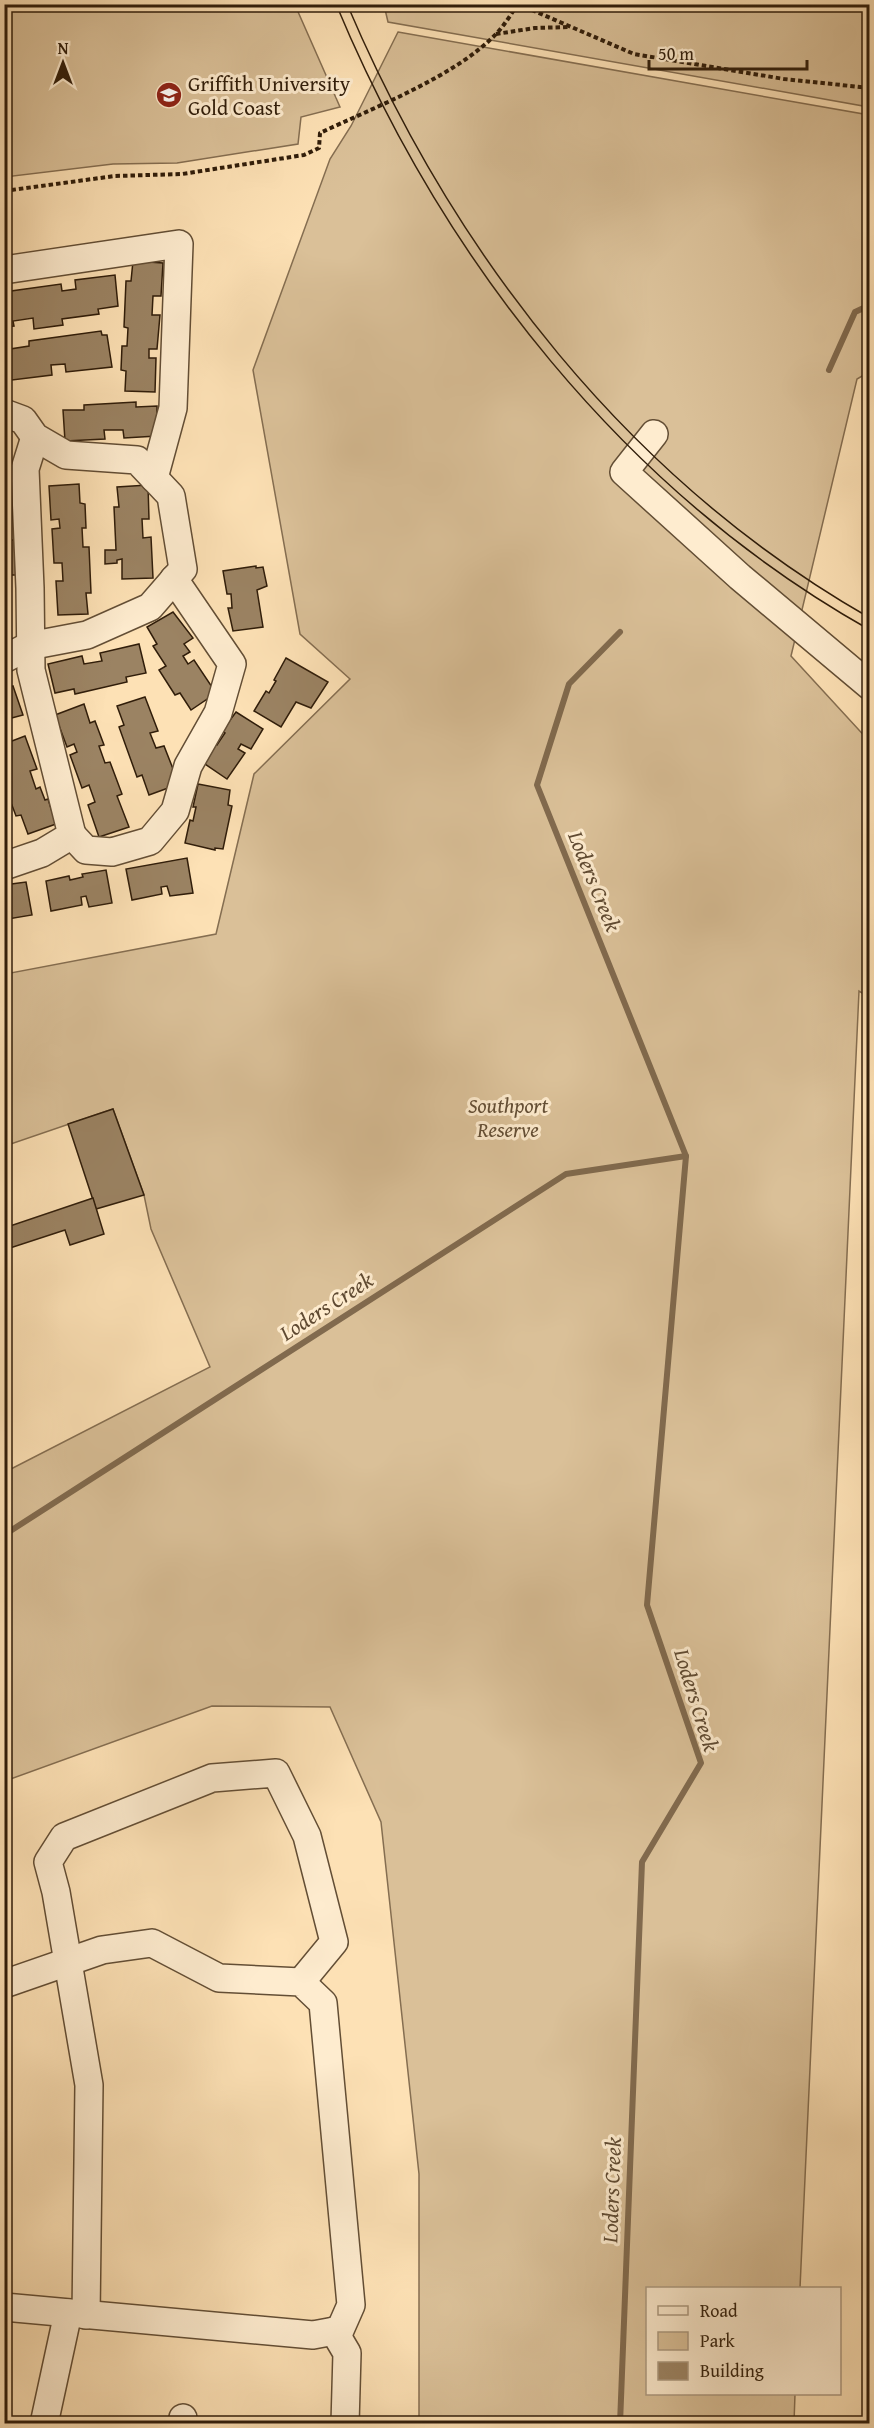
<svg xmlns="http://www.w3.org/2000/svg" width="874" height="2428" font-family="'Gentium Book Plus',serif">
	<style>
		.green { fill: #dac098; stroke: #856e51; stroke-width: 1.5 }
		.lines { fill: none; stroke-linecap: round; stroke-linejoin: round }
		.stream { stroke: #816a4e; stroke-width: 6 }
		.building { fill: #9b8363; stroke: #301d0a; stroke-width: 1.5 }
		.minor-casing { stroke: #634e35; stroke-width: 30 }
		.path { stroke: #301d0a; stroke-width: 4; stroke-dasharray: 4.5 3; stroke-linecap: butt }
		.minor { stroke: #feeccf; stroke-width: 27 }
		.tram { stroke: #301d0a; stroke-width: 1.5 }
		.labels { text-anchor: middle; dominant-baseline: central; stroke-width: 6; stroke-linejoin: round; paint-order: stroke }
		.poi-label { font-size: 21px; fill: #301d0a; stroke: #feeccf; text-anchor: start }
		.park-label { font-size: 21px; font-style: italic; fill: #634e35; stroke: #feeccf }
		.water-label { font-size: 22px; font-style: italic; fill: #5f4a32; stroke: #feeccf }
	</style>
	<rect width="100%" height="100%" fill="#fde1b5"/>
	<filter id="stains"><feTurbulence type="fractalNoise" baseFrequency=".00333" numOctaves="4"/><feColorMatrix values="0 0 0 0 .2 0 0 0 0 .09 0 0 0 0 .02 0 0 0 .5 -.17"/></filter>
	<radialGradient id="worn" r=".72"><stop offset=".6" stop-color="#630" stop-opacity="0"/><stop offset="1" stop-color="#630" stop-opacity=".3"/></radialGradient>
	<g class="green">
		<polygon points="4,5 295,5 340,107 301,117 298,144 177,163 113,164 5,177"/>
		<polygon points="384,5 869,5 869,107 388,22"/>
		<polygon points="398,32 869,115 869,372 857,379 791,656 870,742 870,998 859,991 800,2288 648,2288 648,2394 795,2394 794,2423 419,2423 419,2174 381,1822 330,1707 212,1706 5,1781 5,1472 210,1367 151,1229 144,1195 113,1109 5,1146 5,974 216,934 254,774 350,679 300,634 253,370 330,159 351,126"/>
	</g>
	<g class="lines">
		<g class="stream">
			<polyline points="829,370 855,312 870,305"/>
			<polyline points="620,632 569,684 537,785 686,1156 647,1605 701,1763 642,1862 620,2424"/>
			<polyline points="4,1535 566,1174 686,1156"/>
		</g>
	</g>
	<g class="building">
		<polygon points="133,261 163,263 161,296 153,296 152,315 160,315 157,349 149,349 149,358 156,358 155,392 125,391 126,371 121,370 122,346 127,346 128,328 124,327 126,281 131,281"/>
		<polygon points="115,275 118,306 98,309 99,314 62,319 63,325 34,329 33,318 13,321 14,326 4,327 4,292 61,284 62,291 76,289 75,280"/>
		<polygon points="101,331 102,335 107,335 112,367 66,372 65,364 51,365 52,375 4,381 4,350 29,346 29,341"/>
		<polygon points="136,402 136,407 157,406 157,436 124,438 123,430 104,430 105,439 65,441 63,410 84,410 84,405"/>
		<polygon points="4,444 7,444 9,479 4,479"/>
		<polygon points="79,484 80,503 85,504 86,528 82,528 83,547 89,547 91,593 86,593 88,614 58,615 56,581 63,581 62,563 54,563 52,529 60,528 59,519 51,520 49,486"/>
		<polygon points="148,485 149,519 142,519 143,538 151,537 153,578 122,579 122,559 117,560 117,563 105,564 105,550 116,550 114,507 119,507 117,487"/>
		<polygon points="4,498 8,498 9,531 5,532 6,540 14,540 16,575 4,575"/>
		<polygon points="256,566 256,568 263,567 267,586 257,590 263,627 233,631 228,608 232,608 231,594 227,594 223,571"/>
		<polygon points="173,612 193,638 184,644 190,652 183,656 188,664 194,660 216,693 191,710 180,693 175,695 159,670 166,666 153,646 157,644 147,627"/>
		<polygon points="139,644 146,673 126,677 127,682 75,694 74,689 55,693 48,664 82,656 84,664 102,661 100,653"/>
		<polygon points="286,658 328,682 311,708 296,702 281,727 254,711 266,691 269,693 276,681 274,680"/>
		<polygon points="13,686 23,715 4,720 4,689"/>
		<polygon points="145,697 158,731 150,733 156,748 164,746 179,784 149,795 142,775 137,777 119,727 124,725 117,706"/>
		<polygon points="84,704 90,723 95,721 104,745 99,746 105,763 110,762 122,794 117,796 129,827 99,837 88,805 95,802 89,785 82,788 70,755 77,752 74,744 67,747 55,715"/>
		<polygon points="236,712 263,729 251,749 241,744 238,749 245,753 227,779 202,762 215,742 217,745 225,733 222,731"/>
		<polygon points="25,736 37,769 30,771 36,789 40,787 45,800 48,799 56,824 28,834 21,815 16,816 4,784 4,744"/>
		<polygon points="198,784 230,790 228,805 232,806 223,849 215,848 215,850 185,843 190,820 193,821 196,807 193,807"/>
		<polygon points="187,858 193,893 170,896 167,886 161,887 162,894 132,900 126,869"/>
		<polygon points="106,870 112,903 89,907 86,896 81,897 82,905 51,911 46,881 69,876 70,880 83,877 82,874"/>
		<polygon points="26,882 32,915 8,919 4,909 4,885"/>
		<polygon points="113,1109 144,1195 96,1209 68,1124"/>
		<polygon points="93,1198 104,1234 70,1245 65,1230 4,1250 4,1228"/>
	</g>
	<g class="lines">
		<g class="minor-casing">
			<g id="minor">
				<polyline points="4,270 179,244 173,408 154,478"/>
				<polyline points="4,413 23,420 35,437 66,455 137,460 171,496 183,569 150,607 87,635 29,646 4,659"/>
				<polyline points="654,434 624,472 740,577 870,686"/>
				<polyline points="72,835 86,850 112,852 150,841 175,811 188,766 218,713 232,664 174,579"/>
				<polyline points="4,866 42,853 72,835 31,670 30,588 25,469 35,437"/>
				<polyline points="4,1984 102,1950 152,1943 219,1978 301,1982 323,2003 351,2305 340,2330 313,2335 4,2307"/>
				<polyline points="86,2315 89,2085 56,1892 48,1862 64,1837 212,1778 276,1773 307,1836 334,1942 301,1982"/>
				<polyline points="334,2331 347,2353 345,2424"/>
				<polyline points="44,2424 68,2313"/>
				<polyline points="182,2424 183,2418"/>
			</g>
		</g>
		<g class="path">
			<polyline points="518,4 634,54 784,79 870,88"/>
			<polyline points="496,34 535,28 569,27"/>
			<path d="M4,191L115,176L182,174L304,155L319,148L320,133C373,108 456,76 496,34C504,26 511,14 518,4"/>
			<polyline points="4,2148 7,2187 4,2194"/>
		</g>
		<use href="#minor" class="minor"/>
		<g class="tram">
			<path d="M336,4C443,261 625,492 870,630"/>
			<path d="M347,4C454,256 630,481 870,618"/>
		</g>
	</g>
	<defs>
		<g id="university-disc" transform="scale(1.35)"><circle r="9.5" fill="#8f2418" stroke="#feeccf"/><path d="M0-5L7-2L0 1L-7-2ZM-4 1L0 2.5L4 1V4Q0 6-4 4Z" fill="#fff"/></g>
	</defs>
	<g fill-rule="evenodd">
		<use href="#university-disc" x="169" y="95"/>
	</g>
	<g class="labels">
		<g class="poi-label">
			<text x="188" y="83">Griffith University<tspan x="188" dy="24">Gold Coast</tspan></text>
		</g>
		<g class="park-label">
			<text x="508" y="1105">Southport<tspan x="508" dy="24">Reserve</tspan></text>
		</g>
		<g class="water-label">
			<text transform="translate(595 881) rotate(68)">Loders Creek</text>
			<text transform="translate(326 1306) rotate(-33)">Loders Creek</text>
			<text transform="translate(697 1700) rotate(73)">Loders Creek</text>
			<text transform="translate(611 2190) rotate(-88)">Loders Creek</text>
		</g>
	</g>
	<rect width="874" height="2428" fill="none" stroke="#fde1b5" stroke-width="24"/>
	<rect x="6" y="6" width="862" height="2416" fill="none" stroke="#301d0a" stroke-width="3"/>
	<rect x="12" y="12" width="850" height="2404" fill="none" stroke="#301d0a" stroke-width="1.5"/>
	<rect x="646" y="2287" width="195" height="108" fill="#feeccf" stroke="#ac9980" stroke-width="1.5"/>
	<rect x="658" y="2306" width="30" height="9" fill="#feeccf" stroke="#ac9980" stroke-width="1.5"/>
	<text x="700" y="2317" font-size="18" fill="#301d0a">Road</text>
	<rect x="658" y="2332" width="30" height="18" fill="#dac098" stroke="#ac9980" stroke-width="1.5"/>
	<text x="700" y="2347" font-size="18" fill="#301d0a">Park</text>
	<rect x="658" y="2362" width="30" height="18" fill="#9b8363" stroke="#ac9980" stroke-width="1.5"/>
	<text x="700" y="2377" font-size="18" fill="#301d0a">Building</text>
	<g transform="translate(63 63)" stroke="#feeccf" stroke-width="4.5" paint-order="stroke">
	<path d="M0-4.5L10 22L0 15L-10 22Z" fill="#301d0a"/>
	<text y="-9" font-size="16" font-weight="bold" text-anchor="middle" fill="#301d0a">N</text>
	</g>
	<path d="M649 60v9h158v-9" fill="none" stroke="#301d0a" stroke-width="3"/>
	<text x="658" y="60" font-size="18" fill="#301d0a" stroke="#feeccf" stroke-width="4.5" paint-order="stroke">50 m</text>
	<rect width="100%" height="100%" filter="url(#stains)"/>
	<rect width="100%" height="100%" fill="url(#worn)"/>
</svg>
